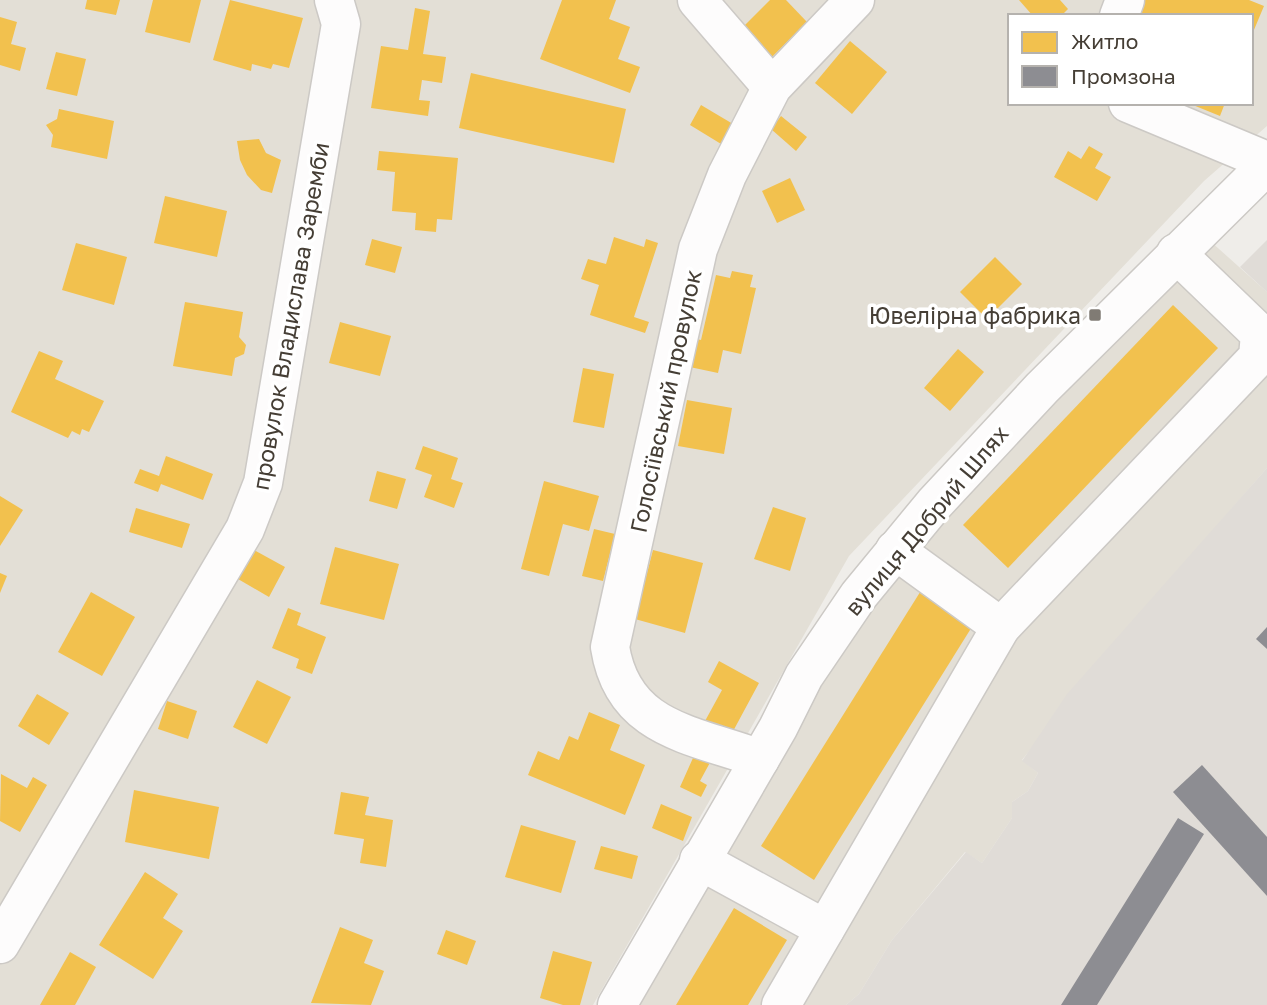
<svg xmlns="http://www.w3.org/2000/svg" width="1267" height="1005" font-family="'Golos Text',sans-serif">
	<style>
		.residential { fill: #e3dfd6; fill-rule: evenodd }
		.industrial { fill: #e0dcd7 }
		.homes { fill: #f2c14e }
		.industry { fill: #8d8d92 }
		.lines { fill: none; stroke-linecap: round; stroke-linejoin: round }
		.minor-casing { stroke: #ccc9c5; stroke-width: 41 }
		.minor { stroke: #fdfcfc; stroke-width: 38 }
		.poi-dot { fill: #807b74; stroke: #fff; stroke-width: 2.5 }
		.labels { text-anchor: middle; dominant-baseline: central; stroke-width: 7; stroke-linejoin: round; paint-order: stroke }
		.poi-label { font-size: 23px; fill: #453e35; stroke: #fff; text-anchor: end }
		.street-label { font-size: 23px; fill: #453e35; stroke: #fff }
	</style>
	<rect width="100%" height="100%" fill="#efede9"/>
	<g class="residential">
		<path d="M0,0H1267V126L1204,181L849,556L593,1005H0ZM1010,16H1251V103H1010Z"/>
		<polygon points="1209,240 1267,292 1267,468 1113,645 1022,760 1038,773 1028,791 1012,802 1012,818 982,863 965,852 892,940 859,994 846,1005 632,1005 850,631 925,538"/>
	</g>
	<g class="industrial">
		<polygon points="1267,240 1267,292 1240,267"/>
		<polygon points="1267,468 1267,1005 846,1005 859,994 892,940 966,852 982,863 1012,818 1012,802 1028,791 1038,773 1022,761 1067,694"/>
	</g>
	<g class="homes">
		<polygon points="87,0 120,0 116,15 85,9"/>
		<polygon points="153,0 201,0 190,43 145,32"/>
		<polygon points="230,0 303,18 289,68 273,64 271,69 252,64 251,71 213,60"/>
		<polygon points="562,0 616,0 609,19 630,27 618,59 640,67 630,93 540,59"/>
		<polygon points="770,0 786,0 807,22 768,61 739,31"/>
		<polygon points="1019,0 1060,0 1068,9 1061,16 1033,16"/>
		<polygon points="1145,0 1249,0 1264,6 1251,37 1251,16 1139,16"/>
		<polygon points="415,8 430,11 423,54 446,57 442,83 422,80 419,100 430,101 428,116 371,108 381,46 408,50"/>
		<polygon points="0,17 17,22 11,44 26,48 20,71 0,65"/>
		<polygon points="850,41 887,72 852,114 815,83"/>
		<polygon points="56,52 86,59 77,96 46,89"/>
		<polygon points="471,73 626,109 614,163 459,128"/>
		<polygon points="1188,103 1225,103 1220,116"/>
		<polygon points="701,105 738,127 726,147 690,125"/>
		<polygon points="59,109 114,121 107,159 51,147 53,135 46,125 57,119"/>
		<polygon points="781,116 807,137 796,151 771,129"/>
		<polygon points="259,139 266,153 281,160 272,193 261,190 247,175 240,160 237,141"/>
		<polygon points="1089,146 1103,154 1095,168 1111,177 1097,201 1054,177 1068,151 1081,159"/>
		<polygon points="379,151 458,158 452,220 437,219 436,232 415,230 416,213 392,211 395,172 377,170"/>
		<polygon points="790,178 805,210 777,223 762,191"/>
		<polygon points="165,196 227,211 217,257 154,243"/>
		<polygon points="614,237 644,247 646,239 658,243 634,317 649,322 645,333 590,315 599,285 581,279 588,259 606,264"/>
		<polygon points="372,239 402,247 395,273 365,265"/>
		<polygon points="76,243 127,257 114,305 62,290"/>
		<polygon points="995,257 1022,284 987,319 960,292"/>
		<polygon points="732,271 753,275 750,287 756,288 741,354 723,350 718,373 685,366 692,338 701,340 716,275 730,278"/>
		<polygon points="185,302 243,312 239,337 246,345 244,354 235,358 232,376 173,366"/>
		<polygon points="1173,305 1218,348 1008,568 963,525"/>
		<polygon points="340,322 391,336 380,376 329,363"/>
		<polygon points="958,349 984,372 950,411 924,388"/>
		<polygon points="39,351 63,361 55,379 104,401 89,432 82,429 80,435 72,431 68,438 11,412"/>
		<polygon points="583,368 614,374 604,428 573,422"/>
		<polygon points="687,400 732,408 724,454 678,446"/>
		<polygon points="423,446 458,458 451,479 463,483 454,508 424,497 432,475 415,469"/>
		<polygon points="166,456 213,474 203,500 161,484 158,492 134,483 140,469 159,476"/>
		<polygon points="377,471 406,479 397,509 369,501"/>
		<polygon points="544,481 599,496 589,531 563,524 549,576 521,569"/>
		<polygon points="0,496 23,510 0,546"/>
		<polygon points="773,507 806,518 790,571 754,559"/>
		<polygon points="136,508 190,524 182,548 129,532"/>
		<polygon points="594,529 615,534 603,581 582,576"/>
		<polygon points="335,547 399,564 384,620 320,604"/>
		<polygon points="254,550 285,567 269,597 238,579"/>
		<polygon points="653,550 703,563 685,633 635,619"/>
		<polygon points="0,573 7,576 0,593"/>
		<polygon points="922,589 975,622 814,880 761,846"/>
		<polygon points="91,592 135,617 102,676 58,652"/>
		<polygon points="288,608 301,613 297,625 326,637 312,674 296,668 299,659 272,648"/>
		<polygon points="719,661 759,683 731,735 705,721 722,690 708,682"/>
		<polygon points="257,680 291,697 267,744 233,727"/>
		<polygon points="37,694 69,713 49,745 18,726"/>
		<polygon points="167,701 197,711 188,739 158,729"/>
		<polygon points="589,712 620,725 610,750 645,765 625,815 528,775 538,751 559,760 569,736 578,740"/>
		<polygon points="697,749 713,757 700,781 707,785 701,797 680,787"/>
		<polygon points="1,774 27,788 33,777 47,785 20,832 0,821"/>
		<polygon points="134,790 219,807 209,859 125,842"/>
		<polygon points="341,792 369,797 365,815 393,820 386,867 360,863 364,839 334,834"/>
		<polygon points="661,804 692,817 683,841 652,828"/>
		<polygon points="521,825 576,841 561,893 505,877"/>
		<polygon points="601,846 638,856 632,879 594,869"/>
		<polygon points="145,872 178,894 163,918 183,931 153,979 99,945"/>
		<polygon points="734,908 787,940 748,1005 676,1005"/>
		<polygon points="340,927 373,940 364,963 384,971 371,1005 311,1003"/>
		<polygon points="446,930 476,941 467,965 437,954"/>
		<polygon points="553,951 592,962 580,1005 563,1005 540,998"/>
		<polygon points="70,952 96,967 75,1005 40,1005"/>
	</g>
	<g class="industry">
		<polygon points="1267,627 1267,649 1256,639"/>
		<polygon points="1202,765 1267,837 1267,896 1173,792"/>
		<polygon points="1178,818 1204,834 1097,1005 1061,1005"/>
	</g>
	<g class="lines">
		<g class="minor-casing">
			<g id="minor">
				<polyline points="697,0 772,87"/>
				<polyline points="1119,16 1125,0"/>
				<polyline points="1128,103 1267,161"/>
				<polyline points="895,550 1001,627"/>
				<path d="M760,759C692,734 623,730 610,647L698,249L727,175L772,87L855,0"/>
				<polyline points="699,860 825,929"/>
				<polyline points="0,944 245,529 263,483 341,24 334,0"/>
				<polyline points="617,1005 778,728 804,676 859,595 934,504 1042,388 1267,165"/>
				<polyline points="781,1005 1001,627 1258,357 1260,334 1176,253"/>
			</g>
		</g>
		<use href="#minor" class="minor"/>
	</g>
	<rect class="poi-dot" x="1088" y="308" width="14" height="14" rx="3.5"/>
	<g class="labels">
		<g class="poi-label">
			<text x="1081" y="315">Ювелірна фабрика</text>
		</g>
		<g class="street-label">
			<text transform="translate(290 316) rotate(-80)">провулок Владислава Заремби</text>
			<text transform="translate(665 401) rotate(-78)">Голосіївський провулок</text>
			<text transform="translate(926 520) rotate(-50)">вулиця Добрий Шлях</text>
		</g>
	</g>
	<rect x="1008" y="14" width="245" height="91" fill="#ffffff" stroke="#b5b2ae" stroke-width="2"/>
	<rect x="1022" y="32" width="35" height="21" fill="#f2c14e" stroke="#b5b2ae" stroke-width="2"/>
	<text x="1071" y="49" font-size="21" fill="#453e35">Житло</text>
	<rect x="1022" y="66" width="35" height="21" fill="#8d8d92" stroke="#b5b2ae" stroke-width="2"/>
	<text x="1071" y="84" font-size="21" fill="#453e35">Промзона</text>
</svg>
